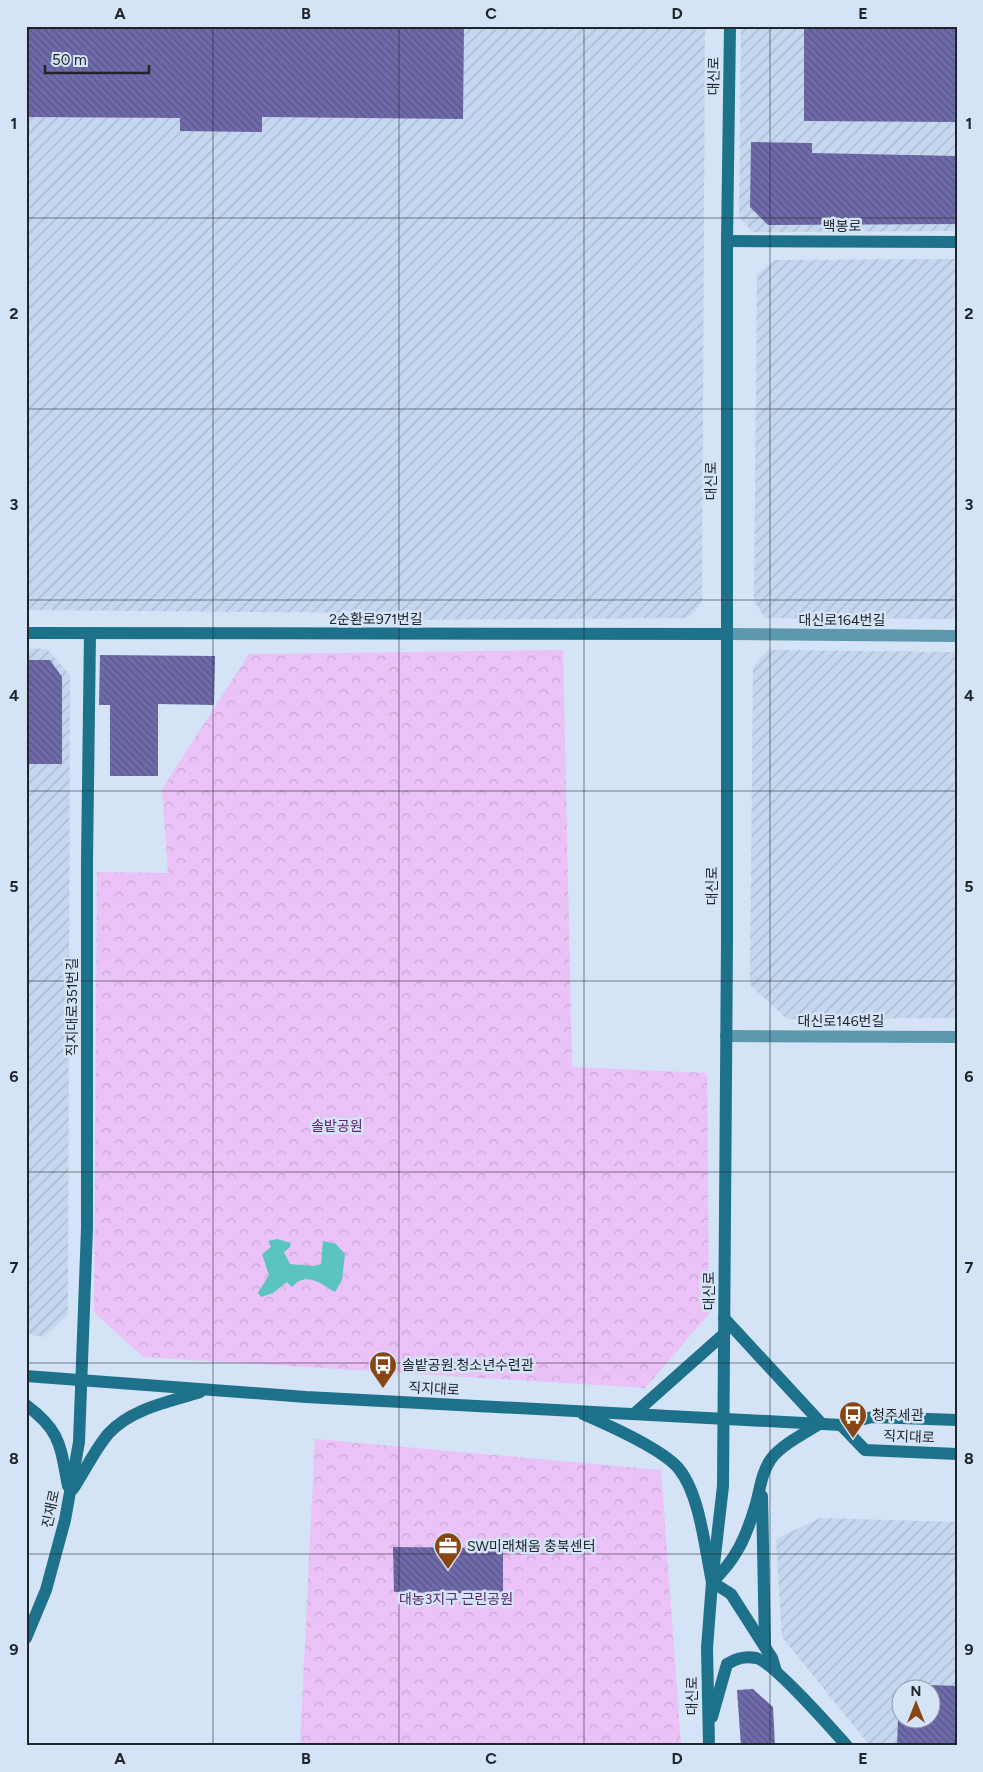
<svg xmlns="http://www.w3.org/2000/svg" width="983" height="1772" font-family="Figtree,'Noto Sans KR',sans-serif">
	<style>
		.industrial { fill: url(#industrial-furrows); fill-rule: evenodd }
		.forest { fill: url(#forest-crowns) }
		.water { fill: #5cc4bf }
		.building { fill: url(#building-back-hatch) }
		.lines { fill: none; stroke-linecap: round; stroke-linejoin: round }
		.street { stroke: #5c98ae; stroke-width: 12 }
		.secondary { stroke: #1e718a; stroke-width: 12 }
		.grid { fill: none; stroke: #20252c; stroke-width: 1; stroke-opacity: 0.55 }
		.labels { text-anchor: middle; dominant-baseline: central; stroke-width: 5; stroke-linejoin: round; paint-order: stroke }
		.street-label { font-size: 14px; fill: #20252c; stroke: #d4e3f6 }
		.park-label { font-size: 14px; fill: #5c266d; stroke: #d4e3f6 }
		.poi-label { font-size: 14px; fill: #20252c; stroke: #d4e3f6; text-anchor: start }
		.neatline { fill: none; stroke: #20252c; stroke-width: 2 }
		.grid-label { font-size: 16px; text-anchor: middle; font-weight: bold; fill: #20252c }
	</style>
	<defs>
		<pattern id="industrial-furrows" width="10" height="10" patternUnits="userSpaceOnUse" patternTransform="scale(1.25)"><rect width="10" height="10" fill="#c4d7ef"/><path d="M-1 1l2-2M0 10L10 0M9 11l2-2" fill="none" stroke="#a8b8cd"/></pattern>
		<pattern id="forest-crowns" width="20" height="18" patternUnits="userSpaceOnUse" patternTransform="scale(1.25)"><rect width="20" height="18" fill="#eac2f7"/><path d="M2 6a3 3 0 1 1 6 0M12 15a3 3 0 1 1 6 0" fill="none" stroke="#c8a7d4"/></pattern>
		<pattern id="building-back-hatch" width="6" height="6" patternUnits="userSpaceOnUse" patternTransform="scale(1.25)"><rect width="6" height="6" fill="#6f6aa9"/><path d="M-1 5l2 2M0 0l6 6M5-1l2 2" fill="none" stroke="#5b578a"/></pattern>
	</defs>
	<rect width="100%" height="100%" fill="#d4e3f6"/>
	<g class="industrial">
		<polygon points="26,26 705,26 702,603 688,618 394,620 389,613 26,610"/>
		<polygon points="741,26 957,26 957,231 753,232 739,217"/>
		<polygon points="957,259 957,619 765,618 754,601 757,275 774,260"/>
		<polygon points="26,648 47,649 70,675 68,1315 43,1337 26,1334"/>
		<polygon points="768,650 957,652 957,1018 787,1019 750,985 753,667"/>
		<path d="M820,1518L957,1522V1746H870L782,1637L776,1539ZM900,1690H930V1720H900Z"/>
	</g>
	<g class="forest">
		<polygon points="563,650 572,1067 707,1073 709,1314 645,1388 143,1357 94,1312 97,872 168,873 162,789 249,654"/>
		<polygon points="315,1439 661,1470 681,1746 300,1746"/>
	</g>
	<path class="water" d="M277,1239L291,1243L290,1247L284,1252L290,1264L314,1266L321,1264L323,1241L336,1244L345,1254L342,1280L335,1292C320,1283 306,1271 292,1287L287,1282L273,1293L261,1297L258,1293L269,1275L262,1254L271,1247L268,1241Z"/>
	<g class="building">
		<polygon points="26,26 464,26 463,119 262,117 262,132 180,131 180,118 26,117"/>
		<polygon points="804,26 957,26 957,122 804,121"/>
		<polygon points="751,142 812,143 812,153 957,156 957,224 768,225 750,207"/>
		<polygon points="100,655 215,656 214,705 158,704 158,776 110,776 110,705 99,705"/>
		<polygon points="26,660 50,660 62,677 62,764 26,764"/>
		<polygon points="393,1547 503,1548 503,1594 394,1592"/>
		<polygon points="930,1685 957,1686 957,1746 897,1746 898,1720 930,1720"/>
		<polygon points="753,1689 773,1707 775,1746 741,1746 737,1690"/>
	</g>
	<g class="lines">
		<g class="street">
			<polyline points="726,634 957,636"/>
			<polyline points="726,1036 957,1037"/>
		</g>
		<g class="secondary">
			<polyline points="727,241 957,242"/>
			<polyline points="26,633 726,634"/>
			<polyline points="724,1318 821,1423"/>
			<polyline points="26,1376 306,1397 841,1425 872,1417 957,1420"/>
			<path d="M26,1405C61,1431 60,1445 68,1486"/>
			<path d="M583,1414C606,1424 664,1450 679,1469C700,1495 705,1549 712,1582L731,1594L772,1658L776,1671"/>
			<polyline points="634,1414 724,1334"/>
			<polyline points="841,1425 865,1450 957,1454"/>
			<path d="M73,1489C85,1471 95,1449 109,1433C132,1408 170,1402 200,1392"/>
			<polyline points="762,1496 765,1646"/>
			<path d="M712,1582C736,1560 746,1537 755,1507C760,1491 761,1473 771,1459C781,1445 805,1433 821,1423"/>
			<polyline points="26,1638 46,1590 65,1520 79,1442 87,1228 87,861 90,633"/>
			<path d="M712,1717L727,1664C737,1658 745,1656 756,1658C773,1662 832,1729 847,1746"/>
			<polyline points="709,1746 707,1648 712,1582 723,1486 727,941 727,241 730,26"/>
		</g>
	</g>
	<path class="grid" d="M213,26V1746M399,26V1746M584,26V1746M770,26V1746M26,218H957M26,409H957M26,600H957M26,791H957M26,981H957M26,1172H957M26,1363H957M26,1554H957"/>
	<defs>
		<g id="bus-pin" transform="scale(1.4375)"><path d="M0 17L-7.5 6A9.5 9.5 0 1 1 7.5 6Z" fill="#894615" stroke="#d4e3f6"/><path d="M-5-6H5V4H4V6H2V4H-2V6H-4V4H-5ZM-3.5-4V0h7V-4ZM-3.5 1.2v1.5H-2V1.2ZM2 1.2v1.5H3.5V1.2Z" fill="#fff"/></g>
		<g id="office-pin" transform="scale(1.4375)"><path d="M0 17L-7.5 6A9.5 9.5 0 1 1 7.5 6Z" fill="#894615" stroke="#d4e3f6"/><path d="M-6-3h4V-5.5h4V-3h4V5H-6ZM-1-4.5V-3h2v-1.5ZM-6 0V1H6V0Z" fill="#fff"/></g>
	</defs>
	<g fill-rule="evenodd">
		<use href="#bus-pin" x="383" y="1365"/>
		<use href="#bus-pin" x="853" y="1415"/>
		<use href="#office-pin" x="448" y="1546"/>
	</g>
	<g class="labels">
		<g class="street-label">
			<text transform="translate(714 76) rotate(-89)">대신로</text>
			<text x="842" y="226">백봉로</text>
			<text transform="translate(711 481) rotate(-90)">대신로</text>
			<text x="376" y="619">2순환로971번길</text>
			<text x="842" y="620">대신로164번길</text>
			<text transform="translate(712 886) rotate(-90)">대신로</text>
			<text transform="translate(72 1007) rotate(-90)">직지대로351번길</text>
			<text x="841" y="1021">대신로146번길</text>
			<text transform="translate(709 1291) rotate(-90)">대신로</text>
			<text transform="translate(434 1389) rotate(3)">직지대로</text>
			<text transform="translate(909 1437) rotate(2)">직지대로</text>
			<text transform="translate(51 1509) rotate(-78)">진재로</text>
			<text transform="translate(692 1696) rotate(-90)">대신로</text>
		</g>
		<g class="park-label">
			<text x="337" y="1126">솔밭공원</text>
			<text x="456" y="1599">대농3지구 근린공원</text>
		</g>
		<g class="poi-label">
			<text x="402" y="1365">솔밭공원.청소년수련관</text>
			<text x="872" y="1415">청주세관</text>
			<text x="467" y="1546">SW미래채움 충북센터</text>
		</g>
	</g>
	<rect width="983" height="1772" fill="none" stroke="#d4e3f6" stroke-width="55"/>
	<g transform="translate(916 1704)"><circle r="24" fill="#d4e3f6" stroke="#8c97a5"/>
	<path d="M0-4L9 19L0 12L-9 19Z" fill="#894615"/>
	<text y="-8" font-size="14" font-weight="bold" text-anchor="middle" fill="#20252c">N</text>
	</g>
	<path d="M45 65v8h104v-8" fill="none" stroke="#20252c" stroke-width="2.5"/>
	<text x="52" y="65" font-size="15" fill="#20252c" stroke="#d4e3f6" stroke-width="4" paint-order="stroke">50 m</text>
	<rect x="28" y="28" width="928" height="1716" class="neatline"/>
	<g class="grid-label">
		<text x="120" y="19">A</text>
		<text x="306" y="19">B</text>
		<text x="491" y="19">C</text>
		<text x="677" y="19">D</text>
		<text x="863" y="19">E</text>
		<text x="14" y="129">1</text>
		<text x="969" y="129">1</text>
		<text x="14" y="319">2</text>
		<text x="969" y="319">2</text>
		<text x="14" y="510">3</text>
		<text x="969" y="510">3</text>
		<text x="14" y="701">4</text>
		<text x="969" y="701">4</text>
		<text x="14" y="892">5</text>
		<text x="969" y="892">5</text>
		<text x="14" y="1082">6</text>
		<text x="969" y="1082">6</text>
		<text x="14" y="1273">7</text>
		<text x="969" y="1273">7</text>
		<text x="14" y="1464">8</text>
		<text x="969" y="1464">8</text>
		<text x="14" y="1655">9</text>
		<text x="969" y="1655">9</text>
		<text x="120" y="1764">A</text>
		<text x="306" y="1764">B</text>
		<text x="491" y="1764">C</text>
		<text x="677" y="1764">D</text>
		<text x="863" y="1764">E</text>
	</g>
</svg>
